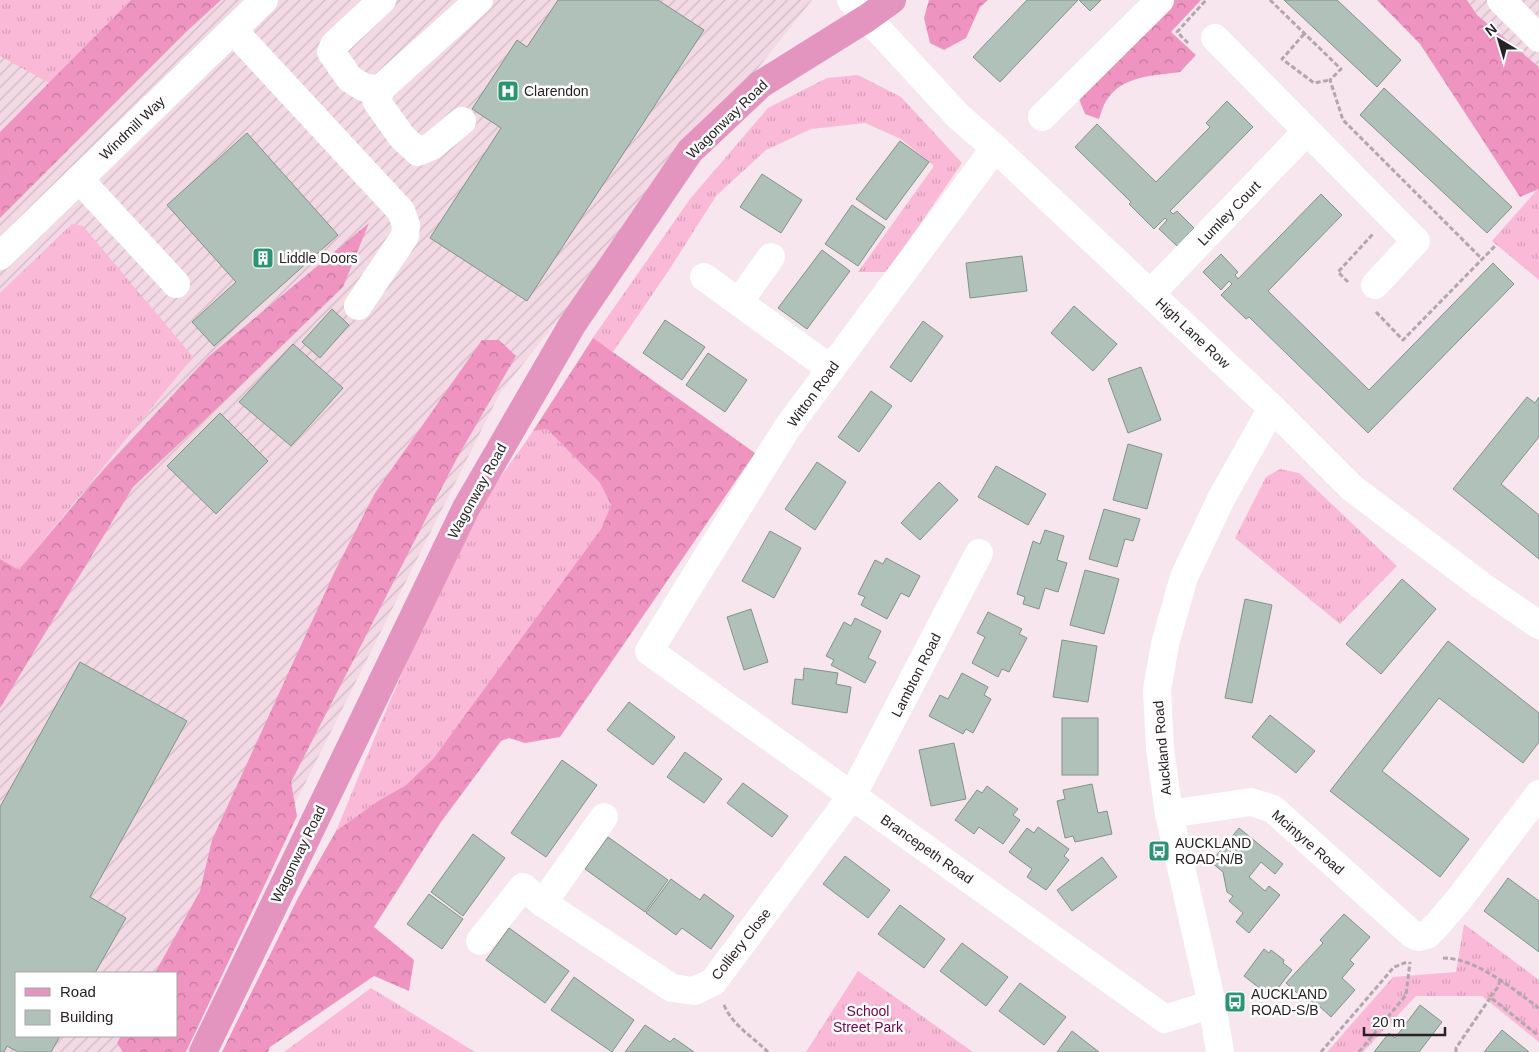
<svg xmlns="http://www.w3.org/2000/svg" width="1539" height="1052" font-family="Arial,sans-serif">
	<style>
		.industrial { fill: url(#industrial-furrows); fill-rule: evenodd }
		.grass { fill: url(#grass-tufts) }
		.forest { fill: url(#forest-crowns) }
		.building { fill: #b0c1b9; stroke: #82928b }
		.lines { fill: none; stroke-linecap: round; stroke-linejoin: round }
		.path { stroke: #b3a6ac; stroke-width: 3; stroke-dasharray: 5 2.5; stroke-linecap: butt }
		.minor { stroke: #fff; stroke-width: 28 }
		.major { stroke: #e395c0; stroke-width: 28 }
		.labels { text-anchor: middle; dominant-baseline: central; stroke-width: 5; stroke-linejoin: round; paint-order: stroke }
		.poi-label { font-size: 14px; fill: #282225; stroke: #fff; text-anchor: start }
		.street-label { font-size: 14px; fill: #282225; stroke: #fff }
		.park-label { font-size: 14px; fill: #710049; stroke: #fff }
	</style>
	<defs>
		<pattern id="industrial-furrows" width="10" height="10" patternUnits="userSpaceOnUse" patternTransform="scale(1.25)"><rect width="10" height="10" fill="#f2d9e4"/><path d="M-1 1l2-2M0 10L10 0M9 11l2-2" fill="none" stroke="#d0bac3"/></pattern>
		<pattern id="grass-tufts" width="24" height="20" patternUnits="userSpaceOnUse" patternTransform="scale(1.25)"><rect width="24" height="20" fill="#f9b9d7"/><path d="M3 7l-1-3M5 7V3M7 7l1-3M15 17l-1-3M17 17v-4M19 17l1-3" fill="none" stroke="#d59fb8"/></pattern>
		<pattern id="forest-crowns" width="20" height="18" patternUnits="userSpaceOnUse" patternTransform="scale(1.25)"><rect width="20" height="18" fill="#ef94c1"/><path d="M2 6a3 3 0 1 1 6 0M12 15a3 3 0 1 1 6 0" fill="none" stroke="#c2789d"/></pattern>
	</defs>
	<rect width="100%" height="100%" fill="#f7e6ed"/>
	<g class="industrial">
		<path d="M0,0H812L500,393L171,1052H0ZM16,973H176V1036H16Z"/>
		<polygon points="1467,0 1539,0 1539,67 1477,15"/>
	</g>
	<g class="grass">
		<polygon points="0,0 131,0 49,83 0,56"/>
		<polygon points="858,75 901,97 962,163 887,272 858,272 934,166 901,139 865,123 811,129 766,150 716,196 669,270 613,352 592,339 690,199 768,108 827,78"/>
		<polygon points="1538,189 1539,189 1539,280 1492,241"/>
		<polygon points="72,224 83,226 193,357 19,570 0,559 0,293"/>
		<path d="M547,429L600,483L611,505L601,529L433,759L406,785L378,801L336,831C382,721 426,608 484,503C498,478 517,455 533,431Z"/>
		<polygon points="1280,469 1299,473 1397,566 1340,624 1235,538 1266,477"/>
		<polygon points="1464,924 1539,980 1539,1042 1482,996 1416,996 1363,1052 1327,1052 1393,977 1456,972"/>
		<polygon points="858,971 973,1052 806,1052"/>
		<polygon points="371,988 475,1052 284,1052"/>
	</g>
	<g class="forest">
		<polygon points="131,0 221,0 185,33 0,218 0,132"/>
		<polygon points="929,0 988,0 980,7 966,38 944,50 930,43 924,18"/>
		<path d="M1173,0H1201L1171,32L1196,55L1180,72C1154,76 1122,75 1106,101C1103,106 1101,113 1099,119L1085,114L1079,99Z"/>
		<polygon points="1377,0 1467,0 1477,15 1539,67 1539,189 1520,197 1420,44"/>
		<polygon points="369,223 343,287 232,394 133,487 0,708 0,559 19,570 104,469 208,357"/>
		<polygon points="593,338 755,453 560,737 525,743 509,738 501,741 441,822 374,927 414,960 409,991 374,976 270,1047 268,1052 222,1052 298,898 336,831 378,801 406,785 433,759 601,529 611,505 600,483 547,429 533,431"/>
		<polygon points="482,340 499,340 516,356 457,458 291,782 297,816 186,1052 123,1052 117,1043 121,1036 176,1036 176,973 155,973 200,891 212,840 334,573 375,493"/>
	</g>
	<g class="building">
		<polygon points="558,0 658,0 704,30 527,301 430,238 501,128 472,109 517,40 527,47"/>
		<polygon points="1027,0 1078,0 1000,82 973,57"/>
		<polygon points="1079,0 1101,0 1090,11"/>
		<polygon points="1284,0 1337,0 1401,60 1377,87"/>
		<polygon points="1384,88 1512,207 1487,233 1360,115"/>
		<polygon points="1227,101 1253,127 1170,211 1173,214 1177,211 1194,228 1177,246 1159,229 1167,220 1165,218 1154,229 1129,204 1131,202 1075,147 1097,124 1156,182 1210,127 1206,123"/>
		<polygon points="247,133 338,235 214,346 192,322 236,282 167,205"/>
		<polygon points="900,141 929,162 886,220 856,199"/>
		<polygon points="762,174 802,200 781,233 740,207"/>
		<polygon points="1321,194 1342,215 1268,291 1369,390 1493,263 1514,284 1368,433 1249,317 1246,319 1221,295 1232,284 1229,281 1221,290 1203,272 1221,254 1238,272 1235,275 1238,279"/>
		<polygon points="852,205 885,227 858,266 825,244"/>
		<polygon points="822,250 850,271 807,329 778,308"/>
		<polygon points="1022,256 1027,291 970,298 966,263"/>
		<polygon points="1074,306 1117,344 1093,371 1051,333"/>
		<polygon points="332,309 349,325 320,358 302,342"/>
		<polygon points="665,320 705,347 682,380 643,353"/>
		<polygon points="923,321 943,336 911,382 890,367"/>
		<polygon points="293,344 343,388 291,446 239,402"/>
		<polygon points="708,353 747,380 725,412 686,385"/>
		<polygon points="1141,367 1161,420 1128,433 1108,379"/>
		<polygon points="871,391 892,406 859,452 838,437"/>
		<polygon points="1527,397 1535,403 1539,397 1539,437 1501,484 1539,515 1539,559 1453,489"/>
		<polygon points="220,413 268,461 216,514 167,466"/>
		<polygon points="1128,444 1162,454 1147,509 1113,500"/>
		<polygon points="817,462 846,482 815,530 785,509"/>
		<polygon points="996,466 1046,494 1028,525 978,497"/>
		<polygon points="939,482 958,500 920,540 901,523"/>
		<polygon points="1104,509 1140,519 1133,541 1125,539 1117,567 1089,559"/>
		<polygon points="1045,530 1064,536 1057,560 1067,563 1058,592 1045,588 1039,609 1023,604 1025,597 1017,594 1033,541 1040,544"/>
		<polygon points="770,531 801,548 774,598 742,581"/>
		<polygon points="886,558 920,576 909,597 901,593 887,619 861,605 865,597 858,594 875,560 883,564"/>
		<polygon points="1085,570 1119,579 1104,634 1070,625"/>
		<polygon points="1402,579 1436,609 1381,674 1346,644"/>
		<polygon points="1245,599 1272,605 1252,703 1225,698"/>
		<polygon points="751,609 768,662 744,670 727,617"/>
		<polygon points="988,612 1022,629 1019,634 1027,638 1009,672 1002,669 998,677 972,663 985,637 977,633"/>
		<polygon points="855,618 881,631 868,658 876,662 865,683 831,665 834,660 826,656 844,622 851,626"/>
		<polygon points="1062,640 1097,646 1088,702 1053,697"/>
		<polygon points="1448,641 1539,713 1539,742 1523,763 1439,698 1382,771 1469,839 1440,877 1330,791"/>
		<polygon points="80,662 187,721 90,897 126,918 95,973 16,973 16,1036 60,1036 51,1052 18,1052 7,1046 4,1052 0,1052 0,807"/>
		<polygon points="804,668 838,673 836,684 851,687 847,713 792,704 795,679 803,680"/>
		<polygon points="962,673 988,687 984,695 991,699 973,733 966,729 963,734 929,716 940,695 948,699"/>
		<polygon points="629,702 675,737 653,765 607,730"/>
		<polygon points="1270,715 1315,751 1296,773 1252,737"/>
		<rect x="1062" y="718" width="36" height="57"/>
		<polygon points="954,743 966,799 931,806 919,750"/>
		<polygon points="685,752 722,779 704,803 667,777"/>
		<polygon points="562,760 597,785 546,857 511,833"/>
		<polygon points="743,783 788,816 772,837 727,803"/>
		<polygon points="1092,784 1098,813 1107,811 1112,834 1075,842 1073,836 1065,838 1057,801 1065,799 1063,790"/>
		<polygon points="987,786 1018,809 1013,815 1020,820 1003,844 979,827 974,834 955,820 977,790 982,793"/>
		<polygon points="1038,827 1069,849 1064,856 1069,860 1046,890 1027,877 1032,869 1009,852 1027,828 1034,833"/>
		<polygon points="1239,828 1283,864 1275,874 1261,862 1249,877 1265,891 1269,886 1280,895 1249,933 1236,922 1243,913 1229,901 1233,896 1227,892 1223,872 1211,862"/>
		<polygon points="473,834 505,858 463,916 431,892"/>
		<polygon points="608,837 668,880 645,912 585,869"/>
		<polygon points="845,856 890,890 868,918 823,884"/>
		<polygon points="1102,857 1117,877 1072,911 1057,890"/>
		<polygon points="1508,878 1539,901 1539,952 1484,911"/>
		<polygon points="671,879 700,900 704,894 734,916 711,949 682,928 676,935 646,913"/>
		<polygon points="429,894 463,919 442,949 407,924"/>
		<polygon points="900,905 945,939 924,968 878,934"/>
		<polygon points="1344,914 1370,937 1350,960 1354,964 1342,978 1355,990 1331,1017 1317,1004 1314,1008 1286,983 1323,943 1320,940"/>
		<polygon points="509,928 569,971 545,1003 486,960"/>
		<polygon points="962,943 1008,977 986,1006 940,971"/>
		<polygon points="1264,949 1269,953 1271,950 1284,960 1283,963 1292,970 1271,997 1244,976"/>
		<polygon points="574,977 634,1020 612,1052 551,1010"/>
		<polygon points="1020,983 1066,1017 1044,1045 999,1011"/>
		<polygon points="1420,1005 1442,1022 1419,1052 1374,1052 1389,1033 1395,1038"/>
		<polygon points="645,1025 670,1042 674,1038 694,1052 625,1052"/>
		<polygon points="1502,1030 1529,1052 1484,1052"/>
		<polygon points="1072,1031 1099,1052 1057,1052"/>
	</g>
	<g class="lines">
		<g class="path">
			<polyline points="1270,0 1341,69 1330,80 1343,120 1482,259"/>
			<polyline points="1304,34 1282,59 1314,83 1330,80"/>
			<polyline points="1188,43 1177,32 1206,0"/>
			<polyline points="1348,282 1338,272 1373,234"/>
			<polyline points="1376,312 1403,340 1497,244"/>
			<path d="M1443,958C1476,958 1513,989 1539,1008"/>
			<polyline points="1500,980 1498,987 1490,997 1539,1036"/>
			<path d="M724,1005C733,1026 753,1037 768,1052"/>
			<polyline points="1321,1052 1394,967 1407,962"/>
			<polyline points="1359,1052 1406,995 1410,962"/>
			<polyline points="1456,1052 1456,1048 1490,998"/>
		</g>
		<g class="minor">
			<polyline points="382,0 334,45 331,52 350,79 365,88 380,89 479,0"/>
			<polyline points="851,0 958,116 995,148 1272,408 1352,488 1482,586 1539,625"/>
			<polyline points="1501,0 1539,38"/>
			<polyline points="233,30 401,211 406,225 405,236 358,306"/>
			<polyline points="1215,38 1416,241 1375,285"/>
			<polyline points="380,89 377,102 402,137 418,152 432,146 462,121"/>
			<polyline points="1042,117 1160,0"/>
			<polyline points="995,148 787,428 649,651 1165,1019 1212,1004"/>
			<polyline points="79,179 176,284"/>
			<polyline points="0,256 264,0"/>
			<polyline points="704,277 831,369"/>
			<polyline points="1151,293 1306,132"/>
			<polyline points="739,302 771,257"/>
			<polyline points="1169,814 1251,802 1273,809 1412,934 1418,937 1427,935 1437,925 1460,898 1539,794"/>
			<polyline points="543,903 604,817"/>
			<polyline points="480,941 523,887 543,903 672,988 694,991 713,982 852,796 979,553"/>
			<polyline points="1220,1052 1212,1004 1169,814 1160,749 1157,690 1165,644 1184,577 1221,499 1272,408"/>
		</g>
		<polyline class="major" points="203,1052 466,508 572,325 690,151 761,84 867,18 892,0"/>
	</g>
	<defs>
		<g id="hospital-square" transform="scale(1.125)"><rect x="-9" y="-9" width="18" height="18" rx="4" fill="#2a9473" stroke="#fff"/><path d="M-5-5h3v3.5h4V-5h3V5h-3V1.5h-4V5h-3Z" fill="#fff"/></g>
		<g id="building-square" transform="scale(1.125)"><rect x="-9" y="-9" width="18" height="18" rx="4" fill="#2a9473" stroke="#fff"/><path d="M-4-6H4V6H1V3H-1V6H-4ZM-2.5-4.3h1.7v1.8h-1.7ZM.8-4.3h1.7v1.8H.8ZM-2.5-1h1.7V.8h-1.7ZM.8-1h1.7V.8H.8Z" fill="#fff"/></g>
		<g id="bus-square" transform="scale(1.125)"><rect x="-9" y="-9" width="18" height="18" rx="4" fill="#2a9473" stroke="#fff"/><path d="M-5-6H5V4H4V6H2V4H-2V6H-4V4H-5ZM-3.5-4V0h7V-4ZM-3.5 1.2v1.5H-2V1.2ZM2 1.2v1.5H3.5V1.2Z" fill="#fff"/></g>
	</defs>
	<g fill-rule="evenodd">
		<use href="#hospital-square" x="508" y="91"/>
		<use href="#building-square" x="263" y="258"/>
		<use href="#bus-square" x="1159" y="851"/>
		<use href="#bus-square" x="1235" y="1002"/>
	</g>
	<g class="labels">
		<g class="poi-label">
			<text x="524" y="91">Clarendon</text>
			<text x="279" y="258">Liddle Doors</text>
			<text x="1175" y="843">AUCKLAND<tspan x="1175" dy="16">ROAD-N/B</tspan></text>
			<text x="1251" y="994">AUCKLAND<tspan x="1251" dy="16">ROAD-S/B</tspan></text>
		</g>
		<g class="street-label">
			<text transform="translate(727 119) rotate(-44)">Wagonway Road</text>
			<text transform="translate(132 128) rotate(-44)">Windmill Way</text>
			<text transform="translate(1229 213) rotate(-46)">Lumley Court</text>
			<text transform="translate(1193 333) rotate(43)">High Lane Row</text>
			<text transform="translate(813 394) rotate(-54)">Witton Road</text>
			<text transform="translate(477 491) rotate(-61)">Wagonway Road</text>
			<text transform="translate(916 675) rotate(-63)">Lambton Road</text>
			<text transform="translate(1162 748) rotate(-95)">Auckland Road</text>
			<text transform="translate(1308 842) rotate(41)">Mcintyre Road</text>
			<text transform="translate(927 849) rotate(35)">Brancepeth Road</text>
			<text transform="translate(298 854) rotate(-64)">Wagonway Road</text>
			<text transform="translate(741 944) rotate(-52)">Colliery Close</text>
		</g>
		<g class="park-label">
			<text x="868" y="1011">School<tspan x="868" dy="16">Street Park</tspan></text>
		</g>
	</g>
	<rect x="15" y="972" width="162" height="65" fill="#ffffff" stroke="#a9a7a8"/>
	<rect x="25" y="988" width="25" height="8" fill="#e395c0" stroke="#a9a7a8"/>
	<text x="60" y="997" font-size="15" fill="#282225">Road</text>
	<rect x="25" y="1010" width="25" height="15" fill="#b0c1b9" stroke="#a9a7a8"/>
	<text x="60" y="1022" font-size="15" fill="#282225">Building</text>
	<g transform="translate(1499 40) rotate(322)" stroke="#ffffff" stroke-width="4" paint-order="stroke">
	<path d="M0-4L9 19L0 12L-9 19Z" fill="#282225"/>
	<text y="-8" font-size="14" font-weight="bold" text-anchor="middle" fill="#282225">N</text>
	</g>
	<path d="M1364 1027v8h81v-8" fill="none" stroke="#282225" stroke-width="2.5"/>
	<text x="1372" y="1027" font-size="15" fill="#282225" stroke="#ffffff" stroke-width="4" paint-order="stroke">20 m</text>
</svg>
